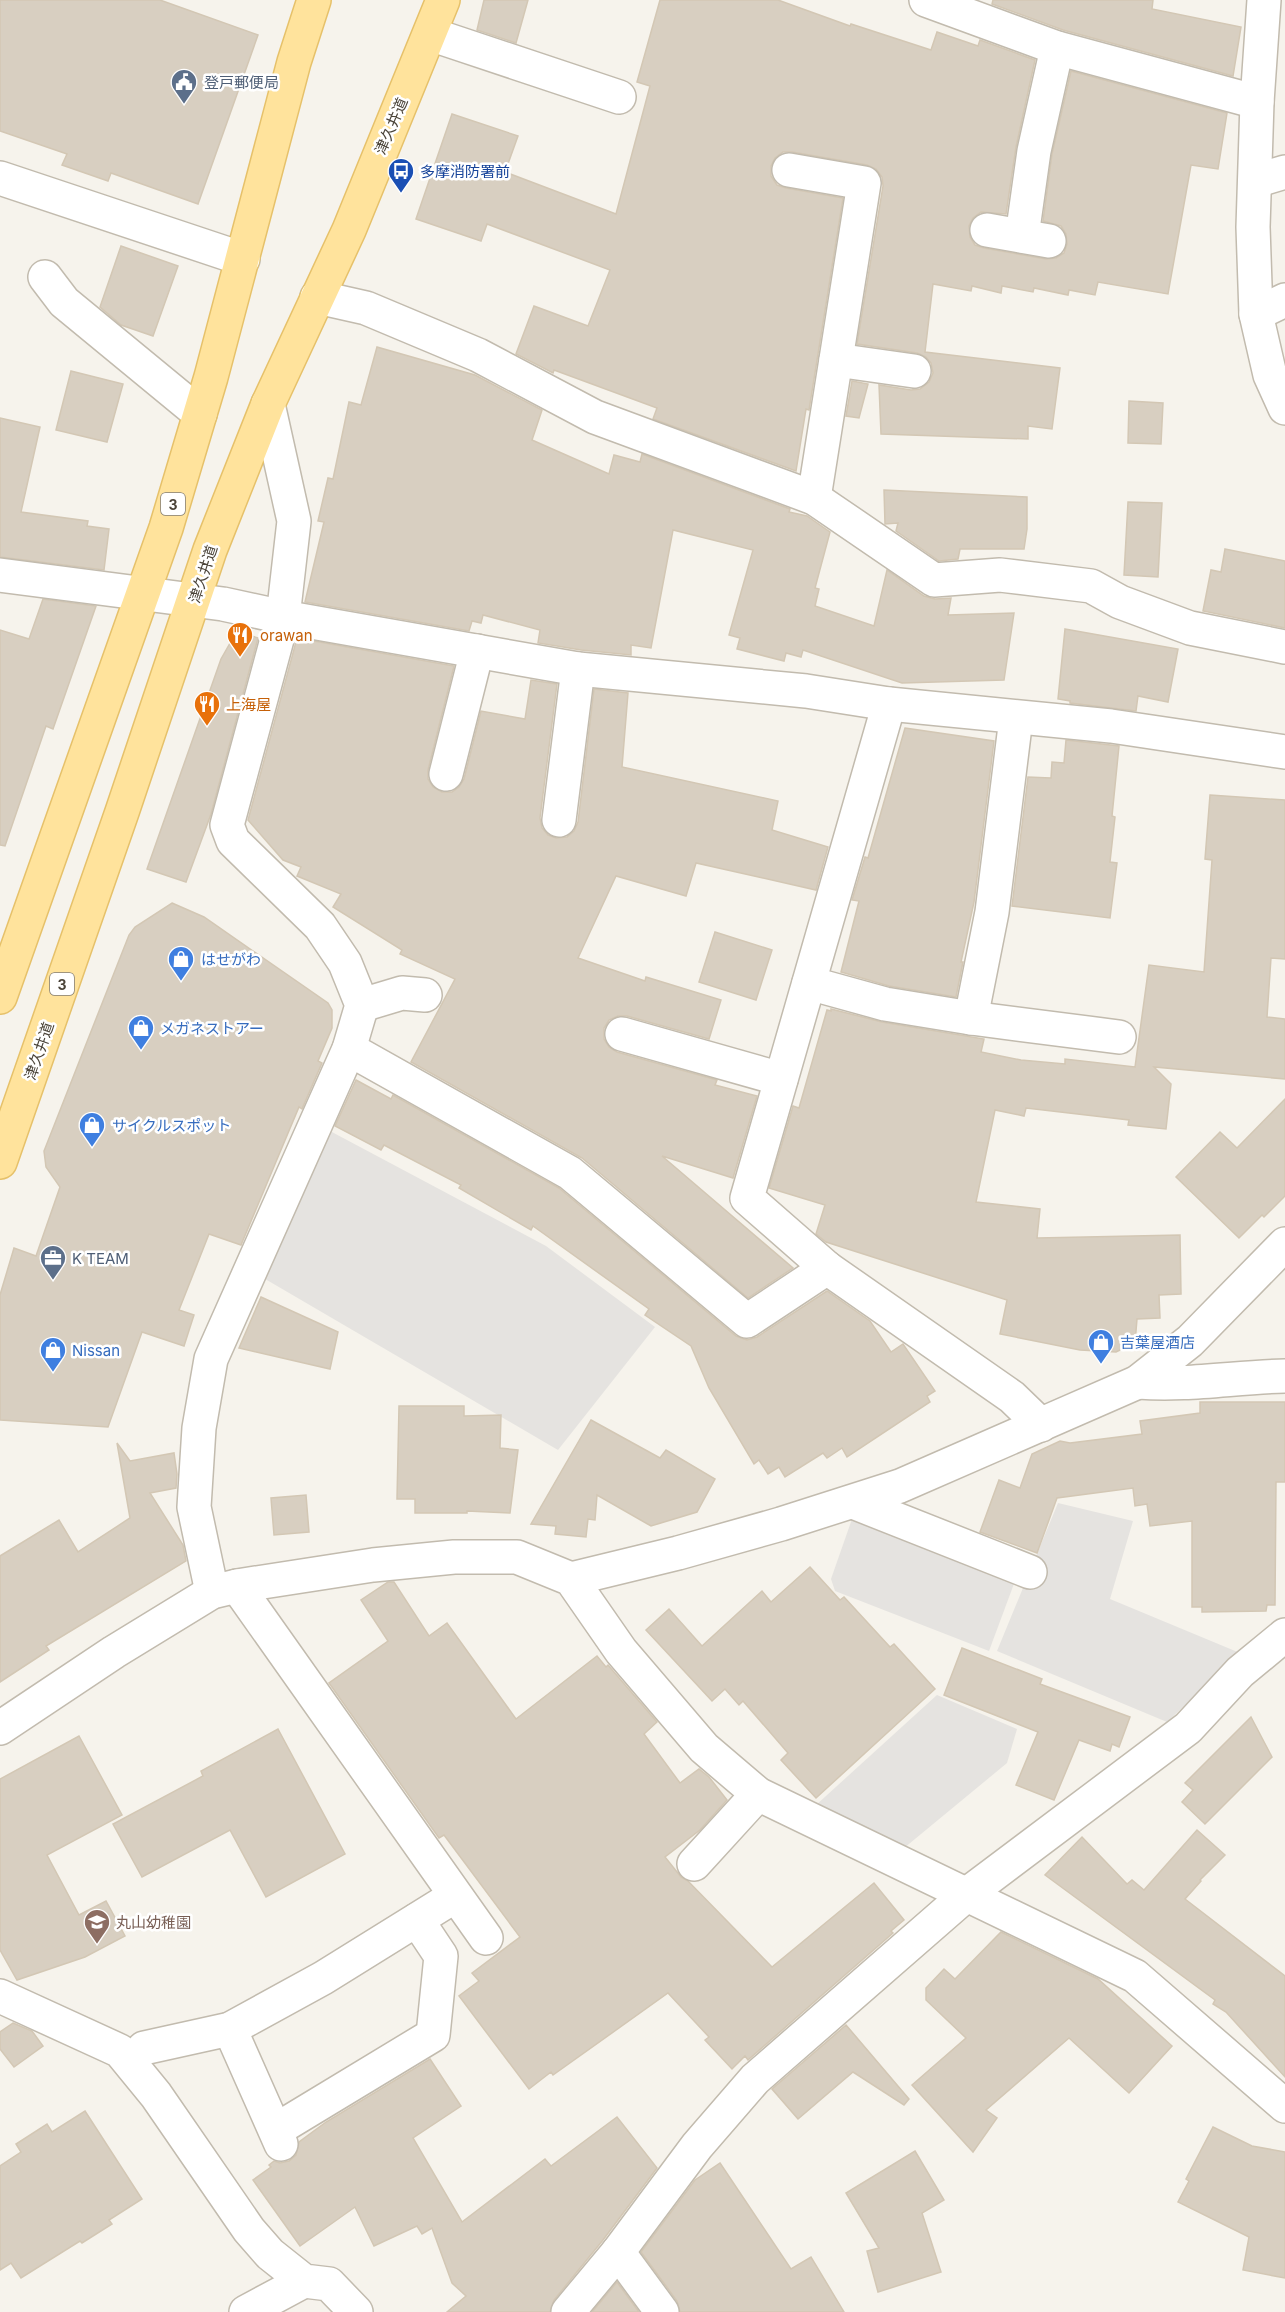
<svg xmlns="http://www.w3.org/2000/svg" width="1285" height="2312" font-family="Inter,'Noto Sans JP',sans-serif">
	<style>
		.parking { fill: #e5e3e0 }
		.building { fill: #d8cfc1; stroke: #d3c7b4; stroke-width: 1.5 }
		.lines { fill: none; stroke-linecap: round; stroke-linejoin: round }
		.minor-casing { stroke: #c2bbae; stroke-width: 36 }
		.major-casing { stroke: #e6c16a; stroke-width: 36 }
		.minor { stroke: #fff; stroke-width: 33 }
		.major { stroke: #ffe39c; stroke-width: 33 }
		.labels { text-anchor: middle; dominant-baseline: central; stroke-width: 5; stroke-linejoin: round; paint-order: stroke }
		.shield { fill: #fff; stroke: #817c74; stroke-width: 1.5 }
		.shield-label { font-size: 14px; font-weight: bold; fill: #4b4439 }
		.service-label { font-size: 15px; fill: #4e5e75; stroke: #fff; text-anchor: start }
		.street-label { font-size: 15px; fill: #4b4439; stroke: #fff }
		.transit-label { font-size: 15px; fill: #164399; stroke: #fff; text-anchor: start }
		.food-label { font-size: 15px; fill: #c56008; stroke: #fff; text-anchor: start }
		.shop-label { font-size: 15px; fill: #366cbe; stroke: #fff; text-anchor: start }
		.education-label { font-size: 15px; fill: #785e54; stroke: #fff; text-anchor: start }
	</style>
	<rect width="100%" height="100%" fill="#f6f3ec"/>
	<g class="parking">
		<polygon points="330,1131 546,1246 655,1327 558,1450 260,1276"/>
		<polygon points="1058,1503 1133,1521 1110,1599 1240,1653 1167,1722 997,1651"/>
		<polygon points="852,1519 1015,1581 989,1651 835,1591 831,1579"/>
		<polygon points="937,1695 1017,1729 1007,1763 898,1853 815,1806"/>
	</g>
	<g class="building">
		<polygon points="0,0 160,0 258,35 198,204 111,173 108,181 62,165 67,154 0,131"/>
		<polygon points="484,0 528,0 516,43 477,30"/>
		<polygon points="660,0 778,0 850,26 851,24 931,50 937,32 978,46 980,40 1035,60 1016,147 1006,214 981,212 973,218 969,226 970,237 975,245 984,248 1046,259 1056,258 1064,253 1067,244 1066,234 1061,226 1043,221 1052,154 1071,71 1227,113 1218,169 1191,165 1168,294 1098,282 1095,295 1069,290 1068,295 1034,288 1033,292 1002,286 1001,293 972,286 971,291 933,284 925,352 1060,368 1052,429 1028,426 1028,439 881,434 879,385 911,390 920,389 929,382 933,373 931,363 926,357 917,353 857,344 883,186 882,177 876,169 867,165 792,152 783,152 775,158 771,166 771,176 777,185 786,188 843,198 809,410 806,409 796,471 653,419 657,408 554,370 553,373 516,354 534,306 588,326 610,270 487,224 481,241 416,219 452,114 518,136 505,172 616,214 650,86 637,82"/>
		<polygon points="993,0 1153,0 1152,9 1241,27 1233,76 1063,30 992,4"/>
		<polygon points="121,246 178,266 153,336 121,325 100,307"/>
		<polygon points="377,347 475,375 542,410 532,440 609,474 614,455 640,462 642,454 790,509 789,512 807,516 830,532 815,588 819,589 815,606 874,626 887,570 924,596 935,599 951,598 948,615 1014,613 1004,680 902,683 803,650 801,657 786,653 784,661 737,649 740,638 729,635 753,550 673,530 651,648 631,645 631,655 581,650 538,643 540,630 483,615 481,623 472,621 469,631 305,602 324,522 318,521 328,478 333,479 349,402 361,405"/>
		<polygon points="71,371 123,384 107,442 56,430"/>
		<polygon points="852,381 868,384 859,418 846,416"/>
		<polygon points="1129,401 1163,403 1161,444 1128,443"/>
		<polygon points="0,418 40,427 21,512 88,521 87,526 109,529 104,570 0,557"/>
		<polygon points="884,490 1027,497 1027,529 1024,549 960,549 958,559 939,561 896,531 898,523 885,524"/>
		<polygon points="1128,502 1162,503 1158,577 1124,575"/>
		<polygon points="1225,549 1285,561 1285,628 1203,611 1211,570 1221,572"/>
		<polygon points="43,599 96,606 53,729 46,726 5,846 0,845 0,630 29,639"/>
		<polygon points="1065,629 1178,649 1168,702 1138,696 1136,711 1070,703 1070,701 1058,699"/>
		<polygon points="237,631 258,638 211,814 186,882 147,869 221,659"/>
		<polygon points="297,638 454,666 428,770 428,779 433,787 442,792 452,792 459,787 464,779 481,711 525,719 531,680 557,684 540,818 542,828 548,835 556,838 567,837 574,831 578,822 594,689 628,693 622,767 778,801 772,830 828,847 816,890 696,863 686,896 616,876 578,958 645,981 646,977 721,1000 709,1039 627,1016 618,1016 609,1020 604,1028 604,1039 609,1047 617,1052 717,1080 715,1085 757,1096 733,1178 662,1156 793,1268 748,1298 582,1158 411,1062 455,979 400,954 402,950 333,907 341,894 297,876 301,867 283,860 248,820"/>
		<polygon points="905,728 994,741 974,902 961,962 963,962 956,997 889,986 841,972 859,901 852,900 865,857 868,858"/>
		<polygon points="1066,740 1119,746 1112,816 1115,817 1110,862 1117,863 1110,918 1012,906 1028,777 1051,778 1052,762 1064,763"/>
		<polygon points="1210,795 1285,800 1285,959 1271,958 1267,1017 1285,1019 1285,1079 1154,1067 1171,1084 1166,1129 1128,1125 1129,1120 1026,1108 1024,1116 995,1110 976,1202 1040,1209 1037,1238 1180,1235 1181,1294 1159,1295 1160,1318 1137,1319 1135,1343 1116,1352 1080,1350 1000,1334 1007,1300 826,1242 816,1234 825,1205 769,1188 793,1106 799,1108 827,1010 831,1011 831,1009 882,1022 984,1039 981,1052 1021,1060 1065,1064 1065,1059 1135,1067 1149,965 1204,972 1212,860 1205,859"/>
		<polygon points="172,903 204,917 328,1003 332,1010 332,1028 318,1061 322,1063 302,1109 299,1107 241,1245 209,1234 179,1310 194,1315 184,1346 142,1332 108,1427 0,1420 0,1295 14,1248 36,1256 60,1187 46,1167 44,1151 129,935 135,927"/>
		<polygon points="715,932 772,950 756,1000 699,982"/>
		<polygon points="356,1080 391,1099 393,1095 559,1188 736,1336 747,1340 757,1337 827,1291 870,1321 891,1352 903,1344 935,1391 927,1396 930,1402 847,1457 842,1448 827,1458 823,1453 785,1477 779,1467 768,1474 759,1460 754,1464 709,1388 691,1346 645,1315 649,1309 533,1226 531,1230 459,1188 461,1185 384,1145 381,1150 335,1126"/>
		<polygon points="1285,1099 1285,1196 1264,1217 1262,1215 1239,1238 1176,1177 1220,1132 1237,1148"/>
		<polygon points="261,1297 338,1332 330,1369 239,1348"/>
		<polygon points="1200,1402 1285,1402 1285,1482 1276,1482 1275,1605 1267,1605 1266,1611 1202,1612 1202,1607 1192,1607 1192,1521 1150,1526 1147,1504 1135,1506 1133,1488 1057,1498 1037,1553 980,1532 999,1480 1020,1488 1032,1454 1060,1441 1070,1443 1142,1434 1140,1421 1200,1413"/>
		<polygon points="399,1406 464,1406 464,1416 501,1415 500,1448 518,1450 510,1513 467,1511 467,1513 415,1513 415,1499 397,1499"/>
		<polygon points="591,1420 660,1458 666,1450 715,1479 697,1512 651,1526 597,1495 595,1520 588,1519 586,1537 555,1534 556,1526 531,1524"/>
		<polygon points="117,1443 130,1461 174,1453 177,1474 176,1488 150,1493 183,1545 186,1561 46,1646 49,1650 0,1682 0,1556 59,1520 78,1552 130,1518"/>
		<polygon points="306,1495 309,1532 274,1535 271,1498"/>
		<polygon points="810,1567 840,1600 844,1597 890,1647 894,1644 935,1689 816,1798 781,1760 788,1753 743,1701 739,1705 725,1689 712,1701 646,1630 669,1609 702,1646 762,1591 771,1602"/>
		<polygon points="388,1582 394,1582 429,1636 447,1623 516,1719 597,1656 606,1667 608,1665 657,1722 644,1734 680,1783 699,1769 709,1777 727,1800 700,1830 665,1857 681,1877 688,1881 772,1967 874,1883 904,1920 891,1931 893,1933 748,2060 745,2056 732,2069 705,2040 709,2037 668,1993 553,2075 551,2072 529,2089 459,1996 479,1981 472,1973 520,1937 444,1835 439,1838 329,1683 388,1641 361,1600"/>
		<polygon points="962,1648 1042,1679 1040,1684 1130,1717 1119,1747 1112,1744 1110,1751 1079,1740 1054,1800 1016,1785 1038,1732 944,1695"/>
		<polygon points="1251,1717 1272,1757 1205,1824 1182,1802 1193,1790 1185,1783"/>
		<polygon points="278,1729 345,1854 266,1897 230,1830 142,1877 113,1824 203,1776 201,1771"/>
		<polygon points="79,1736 122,1815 47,1855 79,1915 106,1901 125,1936 85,1957 17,1980 0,1950 0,1779"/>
		<polygon points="1197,1830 1225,1855 1200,1880 1201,1881 1185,1899 1285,1976 1285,2077 1226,2012 1213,2004 1215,2000 1045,1875 1082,1837 1127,1884 1132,1880 1144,1890"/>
		<polygon points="1001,1932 1098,1979 1172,2046 1129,2093 1069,2038 986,2110 997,2118 973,2152 912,2085 966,2038 926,2000 926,1988 944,1969 955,1979"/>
		<polygon points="13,2023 32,2031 43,2046 14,2067 0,2049 0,2032"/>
		<polygon points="846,2025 909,2099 904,2105 853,2072 798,2119 772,2089"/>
		<polygon points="430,2059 461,2106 413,2138 462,2222 545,2159 551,2166 617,2117 657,2168 603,2240 554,2300 550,2312 447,2312 466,2296 452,2283 432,2228 422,2234 417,2226 374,2246 355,2207 300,2246 253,2180 271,2167 269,2165 274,2161 280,2163 289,2161 296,2155 299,2142 326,2122"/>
		<polygon points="85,2111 142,2199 109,2220 112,2224 82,2243 80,2241 21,2278 11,2263 0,2270 0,2166 21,2152 16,2144 47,2124 52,2132"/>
		<polygon points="1213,2127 1252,2146 1285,2152 1285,2278 1243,2270 1249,2237 1178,2202 1189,2181 1186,2179"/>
		<polygon points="915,2151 944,2200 922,2213 941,2272 878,2292 867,2251 879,2248 846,2193"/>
		<polygon points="720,2163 791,2269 811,2257 844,2312 680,2312 677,2301 641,2252 695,2180"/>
		<polygon points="617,2282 639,2312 592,2312"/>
	</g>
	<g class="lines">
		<g class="minor-casing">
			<g id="minor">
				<polyline points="926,0 1057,48 1257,102"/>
				<polyline points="1264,0 1257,102 1253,227 1256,314 1270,375 1285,408"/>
				<polyline points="430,34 619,97"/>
				<polyline points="789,170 864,183 814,498"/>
				<polyline points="0,178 243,259"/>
				<polyline points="1255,181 1285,172"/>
				<polyline points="987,230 1049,241"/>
				<polyline points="1022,236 1034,151 1057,48"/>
				<polyline points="45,277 64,302 200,414"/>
				<polyline points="317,297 366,308 478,355 595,417 814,498 934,580 1000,575 1091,586 1120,602 1190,628 1285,647"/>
				<polyline points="1256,314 1285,300"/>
				<polyline points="836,360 914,371"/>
				<polyline points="0,575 223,604 283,617 578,669 806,691 889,704 1111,726 1285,752"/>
				<polyline points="889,704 747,1198 827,1268 1012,1397 1041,1425"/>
				<polyline points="446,774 477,651"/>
				<polyline points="559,820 578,669"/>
				<polyline points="809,983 885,1004 971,1018 1119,1037"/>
				<polyline points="362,1005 402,993 425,995"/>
				<polyline points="971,1018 992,912 1016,718"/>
				<polyline points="622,1034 781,1079"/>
				<polyline points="349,1049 570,1173 747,1321 827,1268"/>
				<path d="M1138,1382C1187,1386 1236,1377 1285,1376"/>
				<polyline points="853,1502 1030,1572"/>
				<polyline points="571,1579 678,1553 781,1524 900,1486 1138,1382 1190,1341 1285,1244"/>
				<polyline points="237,1586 486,1938"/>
				<polyline points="212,1592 194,1507 199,1428 211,1359 349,1049 362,1005 345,963 320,926 233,841 227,825 283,617 294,521 268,404"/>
				<polyline points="0,1728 114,1652 212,1592 237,1586 373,1565 454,1557 517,1557 571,1579 621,1651 704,1748 758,1794 1135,1976 1285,2106"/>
				<polyline points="694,1864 758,1794"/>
				<polyline points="0,1996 120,2051 156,2095 249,2230 270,2254 304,2281 329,2284 356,2312"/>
				<polyline points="230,2029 281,2144"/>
				<polyline points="144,2048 230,2029 323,1978 455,1896"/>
				<polyline points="276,2130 433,2035 441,1956 417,1920"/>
				<polyline points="618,2252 662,2312"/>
				<polyline points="246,2312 304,2281"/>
				<polyline points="568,2312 618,2252 697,2146 755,2079 966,1895 1188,1728 1240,1672 1285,1635"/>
			</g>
		</g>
		<g class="major-casing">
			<g id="major">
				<polyline points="0,997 166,528 211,377 294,62 314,0"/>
				<polyline points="0,1162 122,812 210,550 268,404 349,230 443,0"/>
			</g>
		</g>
		<use href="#minor" class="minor"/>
		<use href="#major" class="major"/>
	</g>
	<defs>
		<g id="civic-pin" transform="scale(1.35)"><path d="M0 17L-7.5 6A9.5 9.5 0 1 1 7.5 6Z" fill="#5c6f8a" stroke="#fff"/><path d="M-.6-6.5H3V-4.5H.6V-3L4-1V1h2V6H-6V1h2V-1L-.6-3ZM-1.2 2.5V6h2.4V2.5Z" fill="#fff"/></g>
		<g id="bus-pin" transform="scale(1.35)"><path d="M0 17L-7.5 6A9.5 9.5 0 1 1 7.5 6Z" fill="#1a4fb4" stroke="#fff"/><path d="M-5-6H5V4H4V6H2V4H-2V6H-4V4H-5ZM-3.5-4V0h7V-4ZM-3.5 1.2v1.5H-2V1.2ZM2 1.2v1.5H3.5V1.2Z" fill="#fff"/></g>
		<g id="restaurant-pin" transform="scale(1.35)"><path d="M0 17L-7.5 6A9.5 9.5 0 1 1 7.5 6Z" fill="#e8710a" stroke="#fff"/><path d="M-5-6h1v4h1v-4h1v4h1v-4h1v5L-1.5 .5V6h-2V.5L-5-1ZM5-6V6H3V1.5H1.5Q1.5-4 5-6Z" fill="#fff"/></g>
		<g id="shop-pin" transform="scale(1.35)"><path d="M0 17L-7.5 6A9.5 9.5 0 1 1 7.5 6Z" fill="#3f7fe0" stroke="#fff"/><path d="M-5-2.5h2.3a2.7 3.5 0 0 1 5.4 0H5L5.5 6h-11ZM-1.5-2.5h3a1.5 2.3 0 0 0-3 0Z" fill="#fff"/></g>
		<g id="office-pin" transform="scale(1.35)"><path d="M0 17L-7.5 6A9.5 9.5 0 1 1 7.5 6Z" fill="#5c6f8a" stroke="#fff"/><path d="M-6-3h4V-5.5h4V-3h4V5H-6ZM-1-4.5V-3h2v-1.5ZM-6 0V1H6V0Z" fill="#fff"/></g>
		<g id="school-pin" transform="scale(1.35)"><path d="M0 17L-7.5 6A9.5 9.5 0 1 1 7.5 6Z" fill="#8d6e63" stroke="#fff"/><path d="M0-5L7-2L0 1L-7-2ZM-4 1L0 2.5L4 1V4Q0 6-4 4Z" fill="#fff"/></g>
	</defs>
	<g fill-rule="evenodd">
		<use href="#civic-pin" x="184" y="82"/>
		<use href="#bus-pin" x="401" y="171"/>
		<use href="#restaurant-pin" x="240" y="635"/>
		<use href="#restaurant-pin" x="207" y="704"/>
		<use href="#shop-pin" x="181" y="959"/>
		<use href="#shop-pin" x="141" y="1028"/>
		<use href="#shop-pin" x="92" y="1125"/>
		<use href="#office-pin" x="53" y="1258"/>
		<use href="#shop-pin" x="1101" y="1342"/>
		<use href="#shop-pin" x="53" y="1350"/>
		<use href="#school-pin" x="97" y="1922"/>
	</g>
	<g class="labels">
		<g class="shield">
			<rect x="161" y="493" width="24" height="22" rx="4.5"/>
			<rect x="50" y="973" width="24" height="22" rx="4.5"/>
		</g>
		<g class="shield-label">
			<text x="173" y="504">3</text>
			<text x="62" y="984">3</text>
		</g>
		<g class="service-label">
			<text x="204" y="82">登戸郵便局</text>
			<text x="72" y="1258">K TEAM</text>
		</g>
		<g class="street-label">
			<text transform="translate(391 126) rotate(-67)">津久井道</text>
			<text transform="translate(203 574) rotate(-72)">津久井道</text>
			<text transform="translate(39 1051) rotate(-71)">津久井道</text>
		</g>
		<g class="transit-label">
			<text x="420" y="171">多摩消防署前</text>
		</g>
		<g class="food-label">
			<text x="260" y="635">orawan</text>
			<text x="226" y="704">上海屋</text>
		</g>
		<g class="shop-label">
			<text x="201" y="959">はせがわ</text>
			<text x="160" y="1028">メガネストアー</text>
			<text x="112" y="1125">サイクルスポット</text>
			<text x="1120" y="1342">吉葉屋酒店</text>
			<text x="72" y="1350">Nissan</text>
		</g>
		<g class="education-label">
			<text x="116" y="1922">丸山幼稚園</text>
		</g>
	</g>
</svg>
